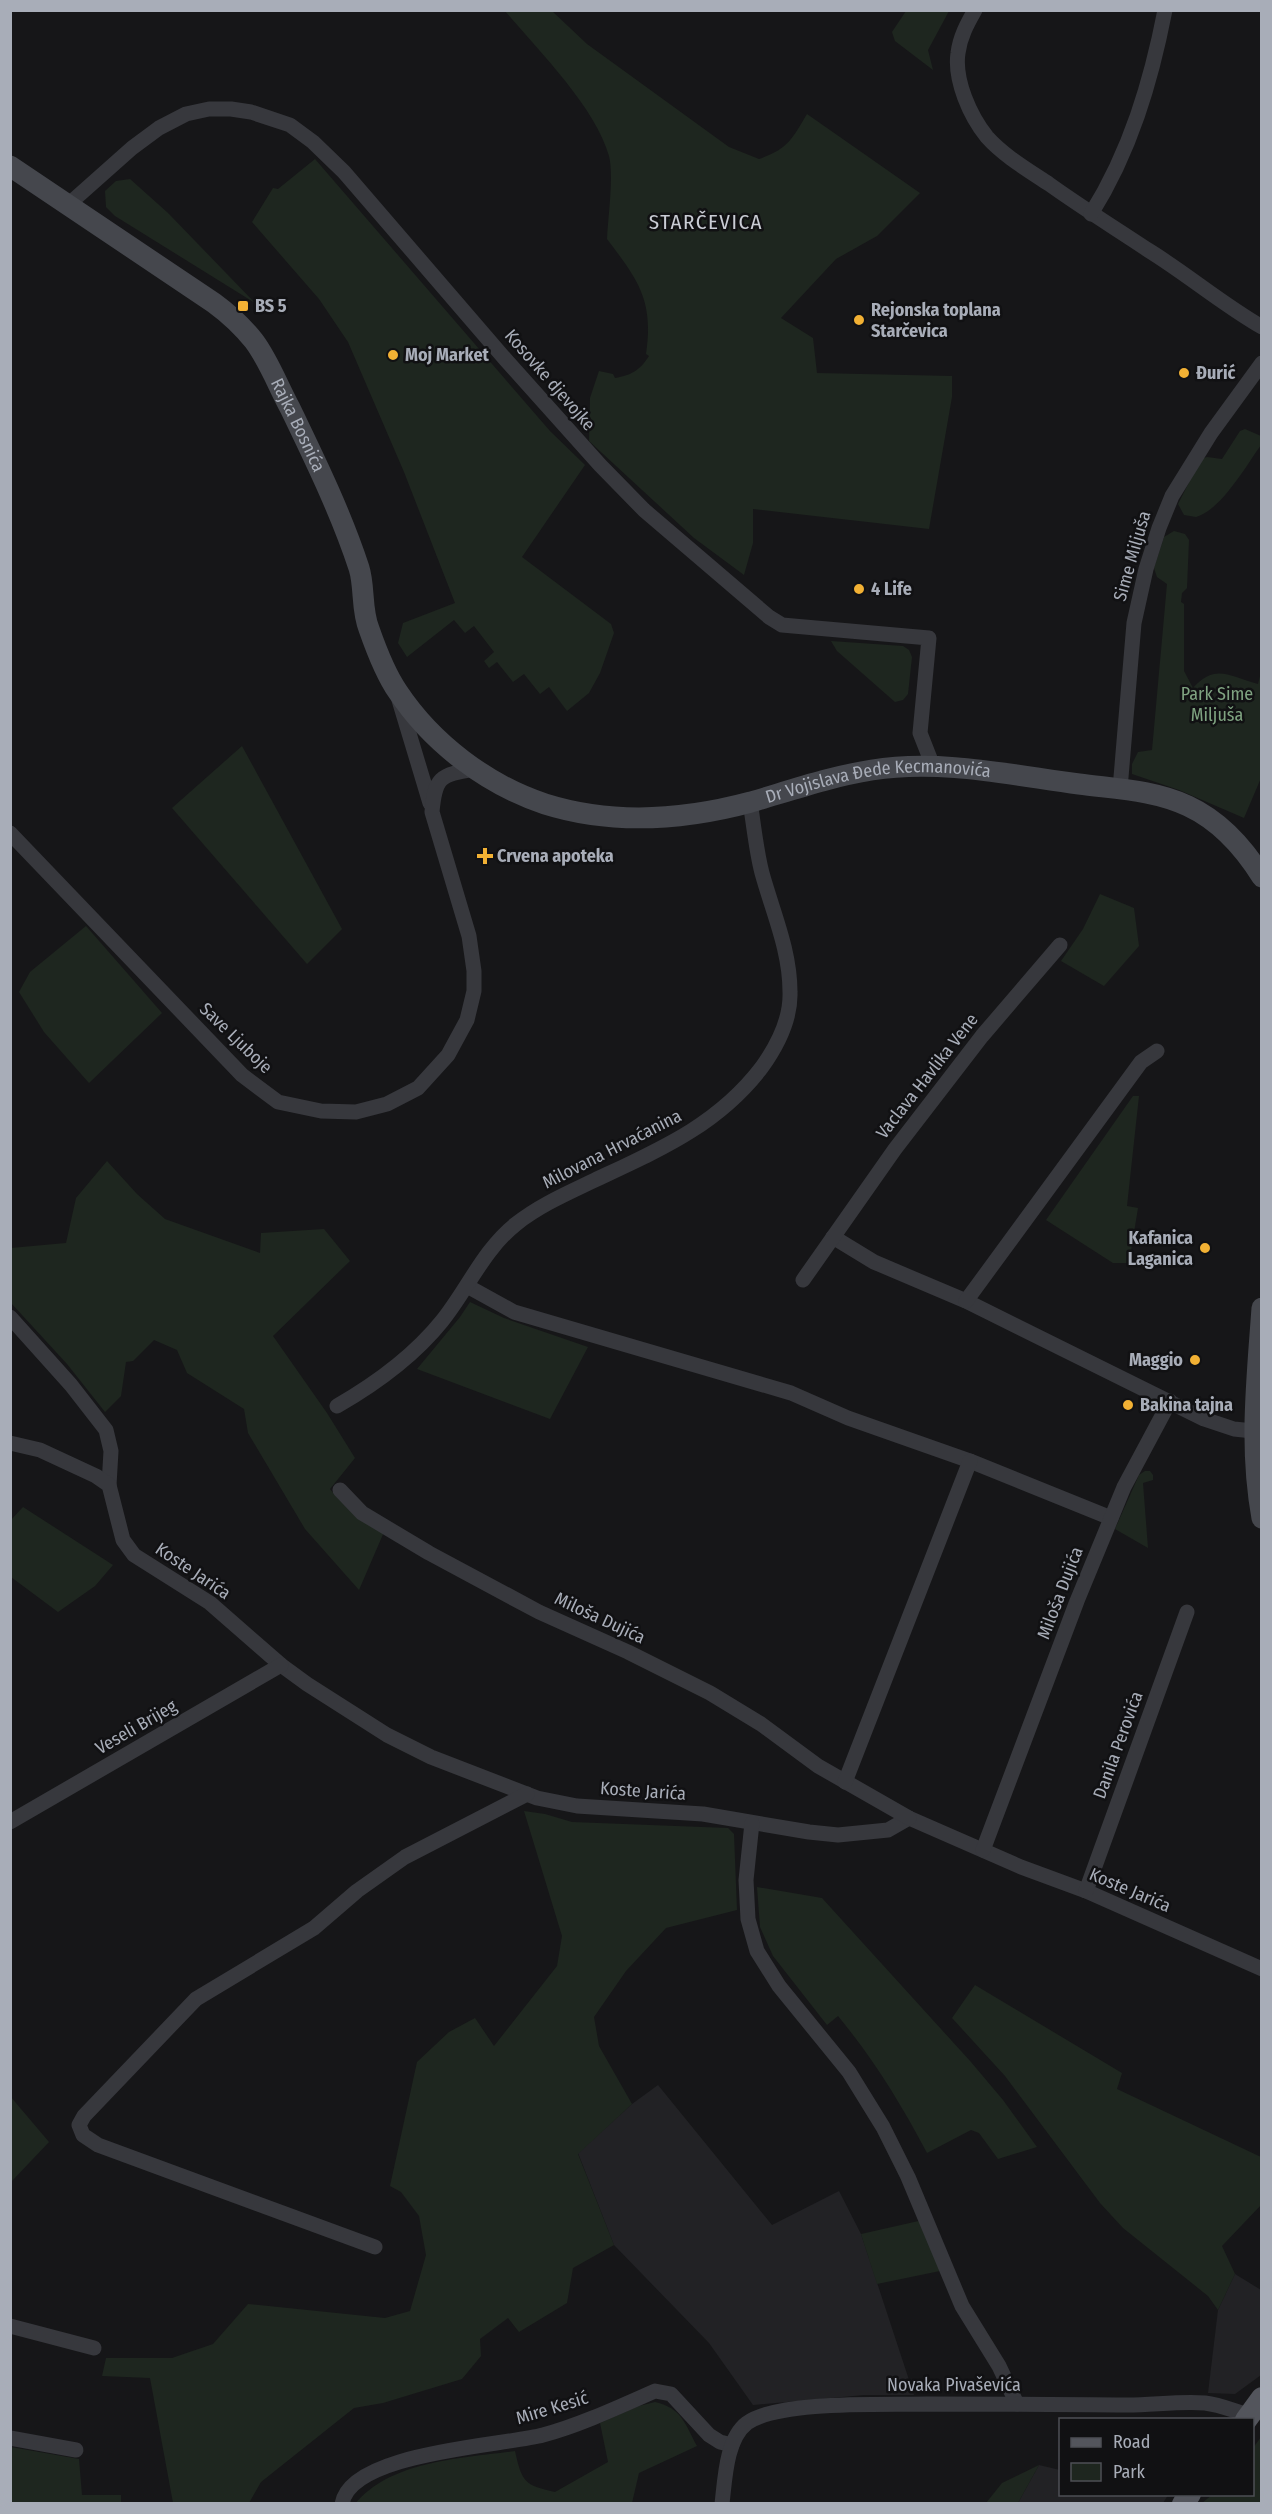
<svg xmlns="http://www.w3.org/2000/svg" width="1272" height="2514" font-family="'Fira Sans Condensed',sans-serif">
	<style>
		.built { fill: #222225 }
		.green { fill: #1e261f }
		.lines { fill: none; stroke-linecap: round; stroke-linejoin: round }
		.street { stroke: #37383d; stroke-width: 15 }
		.secondary { stroke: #45474d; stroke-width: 21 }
		.primary { stroke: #53555c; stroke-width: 22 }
		.poi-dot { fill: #f2b134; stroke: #111113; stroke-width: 2 }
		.labels { text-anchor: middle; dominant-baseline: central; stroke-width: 5; stroke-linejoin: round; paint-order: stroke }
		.poi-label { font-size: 18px; font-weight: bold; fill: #a8adb8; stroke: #111113; text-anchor: start }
		.street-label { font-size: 18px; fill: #a8adb8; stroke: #111113 }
		.park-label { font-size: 18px; fill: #7fa381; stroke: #111113 }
		.quarter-label { font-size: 21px; letter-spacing: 1.5px; fill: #c9ccd4; stroke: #111113 }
	</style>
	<rect width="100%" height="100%" fill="#161618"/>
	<g class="built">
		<polygon points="658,2085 772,2225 839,2191 861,2234 914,2395 864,2395 753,2405 709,2343 614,2245 578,2153 632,2104"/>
		<polygon points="1235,2274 1261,2290 1261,2375 1235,2394 1208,2393 1218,2310"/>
		<polygon points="1039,2465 1060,2470 1060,2494 1168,2495 1163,2503 1018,2503"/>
	</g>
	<g class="green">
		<path d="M505,11H552L587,44L729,147L759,159C788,149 792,139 807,114L920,193L877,236L836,259L781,318L813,338L817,373L952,376V397L929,529L753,509V543L744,575L694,538L589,441L590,398L599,371L613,374L615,378C632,375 640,370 649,356L646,354C654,300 638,280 607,239C608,217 614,176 609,156C596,108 538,50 505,11Z"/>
		<polygon points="906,11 949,11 928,50 933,70 895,41 892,32"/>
		<polygon points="315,159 550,431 585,465 522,557 611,624 614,633 600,673 589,693 567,711 549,687 540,694 524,674 513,682 497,662 489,668 484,661 494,652 474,626 465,633 454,620 407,657 398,643 403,623 455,603 404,472 348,342 319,299 252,222 273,188 278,189"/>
		<polygon points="130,179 168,213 255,303 115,216 106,207 105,191 116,181"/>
		<path d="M1245,429L1261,436V445C1246,466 1221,510 1196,517L1184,515L1178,504L1201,459L1207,457L1222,459L1240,431Z"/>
		<path d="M1174,531L1185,534L1189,540L1187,588L1182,593L1181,602L1184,604V671L1193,688C1215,663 1229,676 1258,684L1261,672V778L1244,818L1179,790L1132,774V764L1138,752L1152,750L1167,584L1157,577L1154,568L1164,537Z"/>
		<polygon points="831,641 903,646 909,650 912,657 908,694 903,700 895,702 837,651"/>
		<polygon points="242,746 342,929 307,964 172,808"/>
		<polygon points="1100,894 1134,908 1139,946 1104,986 1061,961 1083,929"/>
		<polygon points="86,926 162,1013 89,1083 44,1032 19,992 30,972"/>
		<polygon points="1133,1096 1139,1096 1127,1206 1138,1208 1129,1263 1113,1263 1046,1220"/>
		<path d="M107,1161L137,1194L165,1219L260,1253L261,1233L324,1229L350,1261L273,1336L327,1413L355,1458L330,1489C345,1508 363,1520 384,1532L359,1590L305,1529L248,1433L244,1409L187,1373L177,1350L154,1340L133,1361L126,1362L121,1396L105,1412L67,1364L11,1303V1248L66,1243L76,1198Z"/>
		<polygon points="470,1302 504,1318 588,1347 550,1419 417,1369 460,1317"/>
		<polygon points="1145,1471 1150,1471 1153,1475 1153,1480 1143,1483 1148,1548 1115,1529 1139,1475"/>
		<polygon points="23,1507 113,1565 95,1586 58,1612 11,1577 11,1520"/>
		<polygon points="524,1811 545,1814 572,1822 728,1828 734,1834 737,1910 666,1928 626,1971 594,2017 599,2046 632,2104 578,2154 614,2245 573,2268 567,2303 519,2332 508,2318 480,2339 481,2356 462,2379 383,2403 354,2408 261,2482 249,2503 173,2503 150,2378 102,2376 106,2358 172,2358 213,2344 248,2304 385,2318 410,2311 426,2255 419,2216 401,2192 390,2186 417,2062 449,2032 475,2018 494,2046 557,1966 562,1936"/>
		<path d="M757,1887L822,1898L971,2062L1003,2100L1037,2147L998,2159L979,2133L971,2130L927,2153C900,2102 874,2060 838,2016L827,2025L773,1956L760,1927Z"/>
		<polygon points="975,1985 1122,2073 1117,2089 1261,2157 1261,2205 1222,2246 1235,2274 1218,2310 1208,2296 1123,2228 1100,2203 1005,2076 952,2018"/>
		<polygon points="10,2096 49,2142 11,2182 10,2182"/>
		<polygon points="923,2220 940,2271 877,2284 861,2234"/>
		<path d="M655,2402C682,2408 685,2424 697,2446L639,2473L632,2503L355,2504C391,2460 463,2458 515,2451C522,2482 524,2485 555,2492L608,2462L600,2423L639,2406Z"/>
		<polygon points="1261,2437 1261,2503 1202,2503 1212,2495 1252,2494 1253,2448"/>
		<polygon points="11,2447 79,2459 82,2495 121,2495 121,2503 11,2503"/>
		<polygon points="1039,2465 1018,2503 986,2503 1002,2483"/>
	</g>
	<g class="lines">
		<g class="street">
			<path d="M975,10C967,24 960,37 958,53C954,80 970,116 987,137C1004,156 1028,170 1049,184C1081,207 1115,228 1148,250C1187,274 1222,304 1262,327"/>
			<polyline points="69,204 132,148 159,128 186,114 209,109 231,109 251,112 290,125 313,142 344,172 506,360 600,465 644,510 769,617 782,625 929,638 920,733 933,766"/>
			<path d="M1091,214C1130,152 1151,82 1165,10"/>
			<polyline points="399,700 430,803"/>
			<polyline points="1120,789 1134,623 1146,569 1159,528 1172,496 1211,433 1262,363"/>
			<path d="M10,833L242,1075L278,1102L321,1111L356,1112L387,1104L418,1088L448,1055L467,1020L474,991V971L469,936L432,812C435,777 440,775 474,769"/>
			<polyline points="833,1237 874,1262 966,1301 1204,1419 1234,1429 1253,1431"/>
			<polyline points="803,1280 895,1149 982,1036 1060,945"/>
			<polyline points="467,1286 514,1312 791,1393 848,1418 970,1461 1111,1518"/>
			<polyline points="966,1301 1141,1062 1157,1051"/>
			<polyline points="10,1317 71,1385 106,1430 111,1451 109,1485"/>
			<path d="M337,1406C377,1383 413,1357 442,1321C467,1290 484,1249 516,1224C540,1205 568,1193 595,1180C659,1150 718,1125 762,1067C777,1046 791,1019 790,992C790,950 773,913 762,873C756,850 754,826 750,802"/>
			<polyline points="10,1443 40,1450 96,1476 109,1485 123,1540 134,1555 210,1603 281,1665 307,1684 387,1735 431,1757 537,1798 577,1806 703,1814 809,1832 838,1835 888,1830 909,1818 1021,1867 1086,1891 1262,1969"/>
			<polyline points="340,1490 362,1513 429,1553 539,1612 628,1652 710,1693 761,1724 818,1766 909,1818"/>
			<polyline points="845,1782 970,1461"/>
			<polyline points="10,1822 281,1665"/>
			<polyline points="752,1823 746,1880 748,1919 757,1951 779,1986 849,2072 883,2127 908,2177 962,2306 999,2366 1017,2404"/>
			<polyline points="983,1850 1077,1601 1124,1487 1170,1401"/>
			<polyline points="1086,1891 1187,1612"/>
			<polyline points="375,2247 98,2145 83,2135 79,2125 84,2116 196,1999 314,1928 357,1891 405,1857 527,1794"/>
			<polyline points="10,2326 94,2348"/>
			<polyline points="10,2438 76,2450"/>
			<path d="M342,2504C350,2452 502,2446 543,2435C578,2426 621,2406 655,2391L671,2394L709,2435L720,2442L732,2445"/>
			<path d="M722,2504C725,2479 726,2439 747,2423C779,2400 886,2405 927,2404C994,2404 1061,2404 1128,2405C1153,2405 1180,2401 1205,2403C1221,2405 1234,2411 1249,2415"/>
		</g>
		<g class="secondary">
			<path id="s1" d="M10,166L214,303C229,314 242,326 254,341C269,361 278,386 290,408C315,460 341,513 359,568C365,587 361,609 369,629C376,649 386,675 398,692C432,743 487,785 545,804C612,825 684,820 751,802C792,790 829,777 872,770C940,759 1011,775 1079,784C1116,789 1154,790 1188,806C1220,821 1244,848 1262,877"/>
			<path d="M1262,1308C1257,1379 1249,1447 1262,1518"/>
		</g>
		<g class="primary">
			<polyline points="1246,2420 1262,2398"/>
			<polyline points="1183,2504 1190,2494"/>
		</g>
	</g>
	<g class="poi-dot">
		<rect x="237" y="300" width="12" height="12" rx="3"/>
		<circle cx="859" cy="320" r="6"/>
		<circle cx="393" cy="355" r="6"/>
		<circle cx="1184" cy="373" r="6"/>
		<circle cx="859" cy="589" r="6"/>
		<path d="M482 847h6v6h6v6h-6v6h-6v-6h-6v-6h6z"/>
		<circle cx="1205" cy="1248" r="6"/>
		<circle cx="1195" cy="1360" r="6"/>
		<circle cx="1128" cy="1405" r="6"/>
	</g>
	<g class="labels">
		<g class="poi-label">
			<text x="255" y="306">BS 5</text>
			<text x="871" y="310">Rejonska toplana<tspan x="871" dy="21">Starčevica</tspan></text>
			<text x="405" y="355">Moj Market</text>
			<text x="1196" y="373">Đurić</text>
			<text x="871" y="589">4 Life</text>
			<text x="497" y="856">Crvena apoteka</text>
			<text x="1193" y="1238" text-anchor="end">Kafanica<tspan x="1193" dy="21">Laganica</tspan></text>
			<text x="1183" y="1360" text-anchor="end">Maggio</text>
			<text x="1140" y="1405">Bakina tajna</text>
		</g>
		<g class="street-label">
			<text transform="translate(550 380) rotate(49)">Kosovke djevojke</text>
			<text stroke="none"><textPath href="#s1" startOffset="396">Rajka Bosnića</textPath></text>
			<text transform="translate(1132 556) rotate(-74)">Sime Miljuša</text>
			<text stroke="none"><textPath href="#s1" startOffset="1210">Dr Vojislava Đede Kecmanovića</textPath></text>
			<text transform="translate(236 1038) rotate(44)">Save Ljuboje</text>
			<text transform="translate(927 1076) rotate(-52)">Vaclava Havlika Vene</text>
			<text transform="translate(612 1149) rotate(-27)">Milovana Hrvaćanina</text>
			<text transform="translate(193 1571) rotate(34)">Koste Jarića</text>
			<text transform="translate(1060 1593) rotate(-69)">Miloša Dujića</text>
			<text transform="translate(600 1618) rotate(25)">Miloša Dujića</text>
			<text transform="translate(136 1727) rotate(-30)">Veseli Brijeg</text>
			<text transform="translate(1118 1745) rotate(-70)">Danila Perovića</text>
			<text transform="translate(643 1791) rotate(4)">Koste Jarića</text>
			<text transform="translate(1130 1890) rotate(23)">Koste Jarića</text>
			<text x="954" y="2385">Novaka Pivaševića</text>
			<text transform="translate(552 2408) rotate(-17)">Mire Kesić</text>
		</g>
		<g class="park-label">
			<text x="1217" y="694">Park Sime<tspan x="1217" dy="21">Miljuša</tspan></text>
		</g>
		<g class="quarter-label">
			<text x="706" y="222">STARČEVICA</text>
		</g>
	</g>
	<rect width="1272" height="2514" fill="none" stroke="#a8adb8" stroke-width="24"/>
	<rect x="1059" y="2418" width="195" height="78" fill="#111113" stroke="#4d4f55" stroke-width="1.5"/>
	<rect x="1071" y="2438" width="30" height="9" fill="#53555c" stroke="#4d4f55" stroke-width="1.5"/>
	<text x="1113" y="2448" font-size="18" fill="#a8adb8">Road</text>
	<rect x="1071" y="2463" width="30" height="18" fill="#1e261f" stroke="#4d4f55" stroke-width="1.5"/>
	<text x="1113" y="2478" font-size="18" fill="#a8adb8">Park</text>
</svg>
